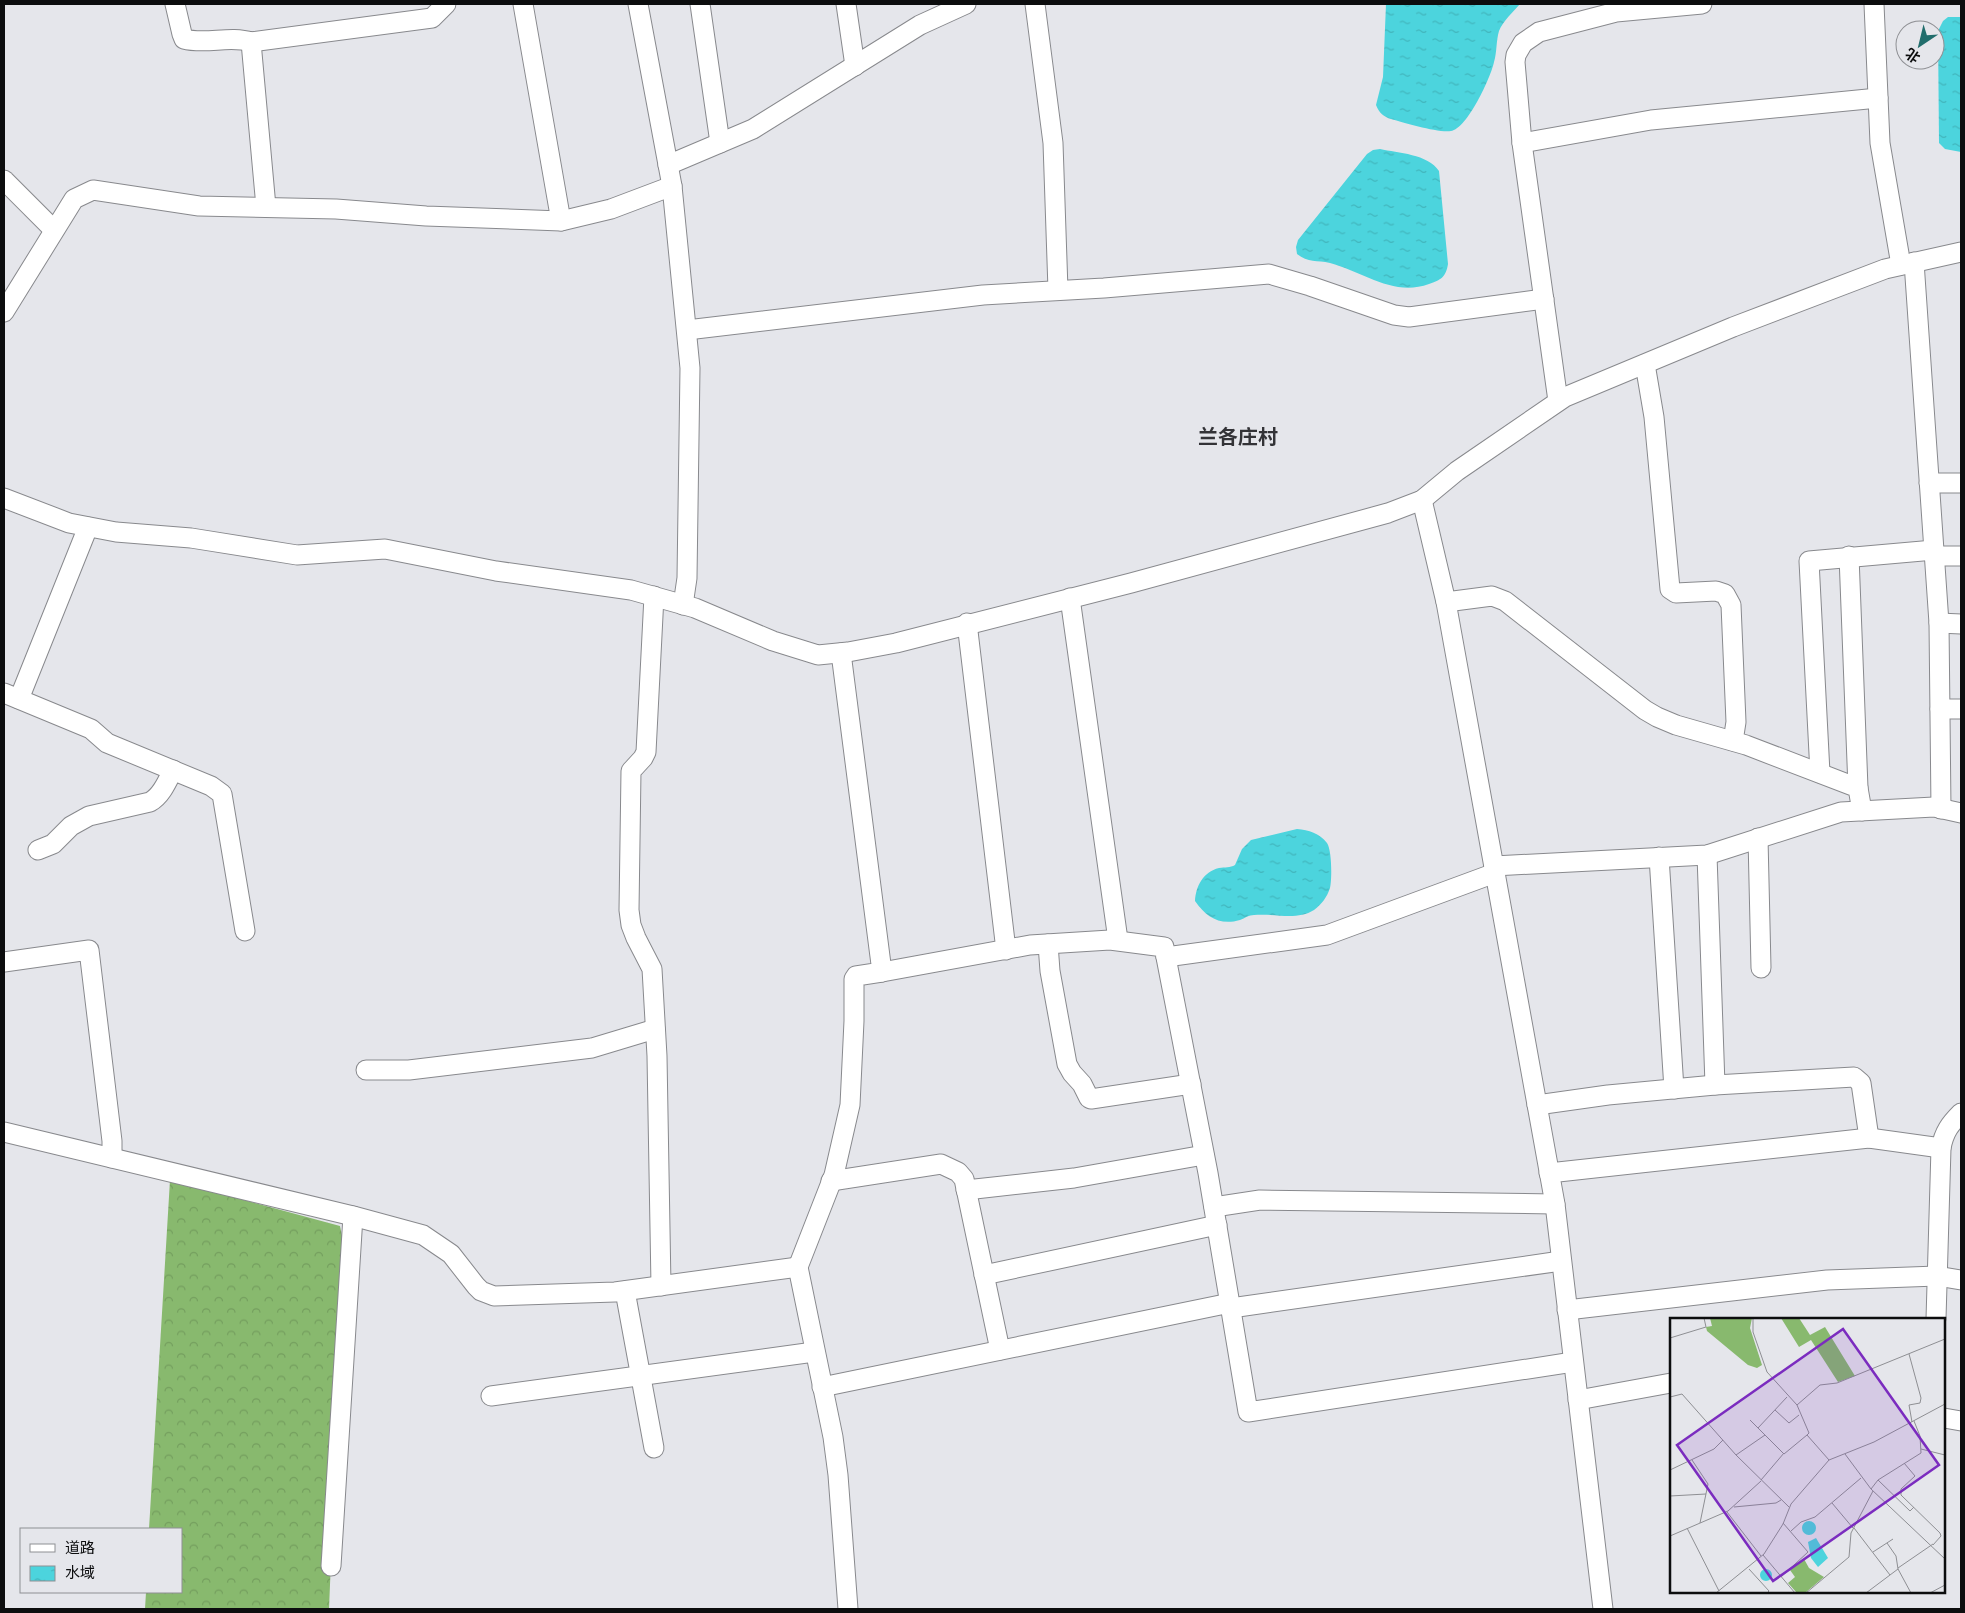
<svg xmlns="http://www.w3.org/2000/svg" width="1965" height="1613" font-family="'Open Sans','Noto Sans SC',sans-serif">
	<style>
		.forest { fill: url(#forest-crowns) }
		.water { fill: url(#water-ripples) }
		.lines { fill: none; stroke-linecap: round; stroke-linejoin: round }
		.minor-casing { stroke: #88898d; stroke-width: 21 }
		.minor { stroke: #fff; stroke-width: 19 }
		.labels { text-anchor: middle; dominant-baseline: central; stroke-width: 4.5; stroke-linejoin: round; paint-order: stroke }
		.quarter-label { font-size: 20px; font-weight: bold; fill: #333337; stroke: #e5e6eb }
		.inset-road { fill: none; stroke: #8e8f93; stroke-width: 1 }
		.view { fill: #7b2cbf; fill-opacity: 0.15; stroke: #7b2cbf; stroke-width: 2.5 }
		.inset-edge { fill: none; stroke: #0c0d0e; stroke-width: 2.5 }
	</style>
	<defs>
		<pattern id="forest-crowns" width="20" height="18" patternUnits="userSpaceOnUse" patternTransform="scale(1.25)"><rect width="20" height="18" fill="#88b96e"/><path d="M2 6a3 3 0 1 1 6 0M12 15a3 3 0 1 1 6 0" fill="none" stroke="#749e5e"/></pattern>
		<pattern id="water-ripples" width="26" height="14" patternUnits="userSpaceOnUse" patternTransform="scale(1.25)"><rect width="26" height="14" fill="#4cd4dd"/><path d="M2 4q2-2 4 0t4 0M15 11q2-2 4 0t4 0" fill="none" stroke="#41b5bc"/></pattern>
	</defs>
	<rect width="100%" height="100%" fill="#e5e6eb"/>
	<polygon class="forest" points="170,1180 340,1226 344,1245 329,1609 145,1609 146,1592 181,1592 181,1529 149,1529"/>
	<g class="water">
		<path d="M1386,4H1520C1513,12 1503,21 1499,31C1496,41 1497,52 1494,62C1491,77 1467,129 1451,131C1438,133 1405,123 1391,119C1384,117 1379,113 1376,105L1383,77Z"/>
		<polygon points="1948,17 1961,17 1961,152 1945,149 1939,143 1938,31 1943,21"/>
		<path d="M1380,149C1398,153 1428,154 1439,171L1448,264C1446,277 1441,280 1429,284C1393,297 1364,272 1330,263C1317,260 1308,263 1297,254L1296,247L1298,240L1367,154L1373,150Z"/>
		<path d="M1297,829C1309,830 1319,833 1327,843C1332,850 1332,880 1330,888C1327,897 1322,904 1314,910C1297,921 1274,913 1254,915C1249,915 1245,918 1240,920C1220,926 1206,917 1195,901C1196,886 1203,872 1219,868C1225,867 1230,868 1235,865L1242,849L1251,840Z"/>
	</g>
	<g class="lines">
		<g class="minor-casing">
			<g id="minor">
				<path d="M175,4L182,34L184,39C206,45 230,35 251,42L432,18L446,4"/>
				<polyline points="523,4 561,221"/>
				<polyline points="638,4 672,186 690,368 687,578 683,605"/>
				<polyline points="700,4 720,143"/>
				<polyline points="846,4 855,66"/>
				<polyline points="1035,4 1053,143 1058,290"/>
				<polyline points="1874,4 1880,143 1901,265"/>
				<polyline points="251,42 266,207"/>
				<polyline points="1522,143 1651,120 1878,98"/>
				<polyline points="668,165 753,129 920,25 966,4"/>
				<polyline points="4,180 54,230"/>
				<polyline points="1914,262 1939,623 1941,809"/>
				<polyline points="4,312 74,199 93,190 199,206 336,209 426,216 561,221 611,209 672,186"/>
				<polyline points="687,330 983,295 1104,288 1269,274 1310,286 1394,315 1409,317 1544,299"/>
				<polyline points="1645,364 1654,417 1670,589 1676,593 1716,591 1725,594 1731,605 1736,722 1733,741"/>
				<polyline points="1558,401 1522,143 1515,62 1516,55 1523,43 1539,32 1616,12 1702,4"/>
				<polyline points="1929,483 1961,483"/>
				<polyline points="4,498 69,523 116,532 191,538 297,555 385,549 496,571 631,590 695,608 773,641 818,655 848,652 896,643 1131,583 1388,513 1422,500 1457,471 1565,397 1733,327 1885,269 1961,252"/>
				<polyline points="1422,500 1446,602 1555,1204 1603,1609"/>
				<polyline points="1849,556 1858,788"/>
				<polyline points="1934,556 1961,556"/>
				<polyline points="654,596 646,752 643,758 631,771 629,910 631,925 636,938 652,969 657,1056 661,1286"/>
				<polyline points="1070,598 1118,940"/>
				<polyline points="1446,602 1492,596 1505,601 1645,710 1657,717 1676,725 1746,745 1858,788 1862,811"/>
				<polyline points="967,623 1006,950"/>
				<polyline points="1939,623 1961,624"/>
				<polyline points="841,653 882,972 856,976 854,979 854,1021 850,1105 834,1175 798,1267 833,1437 838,1475 848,1609"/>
				<polyline points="4,693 91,729 107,743 211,786 222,794 245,931"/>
				<polyline points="19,699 88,527"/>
				<polyline points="1940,709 1961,709"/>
				<polyline points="1820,773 1809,561 1934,550"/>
				<polyline points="1758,838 1761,968"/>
				<path d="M38,850L53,844L71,826L89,816L150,802C161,796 167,782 173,770"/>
				<polyline points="1707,855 1715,1085"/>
				<polyline points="1659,857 1674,1089"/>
				<polyline points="1494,866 1707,855 1841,812 1934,807 1961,813"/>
				<polyline points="1048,944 1050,971 1067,1064 1072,1073 1082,1084 1089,1098 1091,1099 1191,1084"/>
				<polyline points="1166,957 1327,935 1495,873"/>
				<polyline points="4,962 89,950 112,1141 112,1158"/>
				<polyline points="882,972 1030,945 1110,940 1164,947 1208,1173 1248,1412 1573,1362"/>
				<polyline points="366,1070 409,1070 592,1048 655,1029"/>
				<polyline points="1537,1105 1608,1095 1715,1085 1854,1077 1861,1083 1869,1138"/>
				<polyline points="4,1132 353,1216 423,1235 451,1254 476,1286 481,1291 494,1296 615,1292 798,1267"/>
				<polyline points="1549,1173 1869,1138 1941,1148"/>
				<polyline points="831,1181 941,1164 958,1172 964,1179 1000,1350"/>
				<polyline points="966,1190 1074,1178 1204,1155"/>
				<polyline points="1214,1207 1260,1200 1555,1204"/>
				<polyline points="984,1275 1217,1225"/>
				<polyline points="625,1291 654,1448"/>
				<polyline points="1231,1308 1561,1261"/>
				<polyline points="1567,1310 1827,1280 1937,1276 1961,1280"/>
				<path d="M1936,1319L1941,1148C1944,1132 1950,1124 1961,1113"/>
				<polyline points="822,1387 1230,1303"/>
				<polyline points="491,1396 814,1352"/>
				<polyline points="1578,1400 1671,1383"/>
				<polyline points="1944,1418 1961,1421"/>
				<polyline points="331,1566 353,1216"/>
			</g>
		</g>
		<use href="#minor" class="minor"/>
	</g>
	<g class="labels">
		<g class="quarter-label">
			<text x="1238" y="436">兰各庄村</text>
		</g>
	</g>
	<g transform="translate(1670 1318)">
		<rect width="275" height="275" fill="#e5e6eb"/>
		<path d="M40,0H82L80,10L92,47L87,50L78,47L37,13L36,9L42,8ZM111,0H129L140,17L155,9L185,58L168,64L141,22L129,29ZM134,241L139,250L154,259L135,275H127L118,265L125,259L120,252Z" fill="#88b96e"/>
		<path d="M132 210a7 7 0 1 1 14 0a7 7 0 1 1-14 0ZM146,220L158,240L148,249L141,240L138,224ZM90 257a6 6 0 1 1 12 0a6 6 0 1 1-12 0Z" fill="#4cd4dd"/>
		<path class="inset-road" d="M83,0V14L97,54L127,87L139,115L137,117L159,142M0,20L36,9L34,0M239,36L251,80L250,85L239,87L242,104M0,79L12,76L66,137L119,189M127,87L150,67L167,65L275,21M105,92L119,105L129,97M80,102L114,136L137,117M88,110L117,79M251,131L275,137M175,136L201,171L275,241M66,137L95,117M22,142L38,166L30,205M234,145L245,158L231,171V177L270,215L271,218L263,227M0,152L44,131L53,122M91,162L114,135M208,162L240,193L244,189M201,171L208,162L251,135L250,118L244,103M0,178L36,176M162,185L183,210M64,189L106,185L111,182M57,194L91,238M17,210L49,273M184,210L220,257M121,213L131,204L145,199L191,160M0,218L58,193L91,163M217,225L226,238L228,251L241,275M203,234L223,221M93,237L125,275M228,250L263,226M79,251L99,273L97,275M111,259L138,234L113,205M46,275L94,236L113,206L121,186L159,142L204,124L275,86M136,275L179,239L181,215L203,173M196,275L228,251M260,275L275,267"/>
		<path class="view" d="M173,11L269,147L103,263L7,127Z"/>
		<rect width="275" height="275" class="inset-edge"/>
	</g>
	<rect width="1965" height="1613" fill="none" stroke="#0c0d0e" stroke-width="10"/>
	<rect x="20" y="1528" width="162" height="65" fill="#e5e6eb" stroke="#8e8f93"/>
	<rect x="30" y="1544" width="25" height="8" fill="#ffffff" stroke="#8e8f93"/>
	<text x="65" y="1553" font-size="15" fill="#0c0d0e">道路</text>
	<rect x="30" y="1566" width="25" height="15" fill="url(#water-ripples)" stroke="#8e8f93"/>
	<text x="65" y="1578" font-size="15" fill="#0c0d0e">水域</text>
	<g transform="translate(1920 45) rotate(215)"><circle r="24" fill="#e5e6eb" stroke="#8e8f93"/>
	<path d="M0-4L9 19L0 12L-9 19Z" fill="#216d6c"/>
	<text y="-8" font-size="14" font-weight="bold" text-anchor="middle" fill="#0c0d0e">北</text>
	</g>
</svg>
